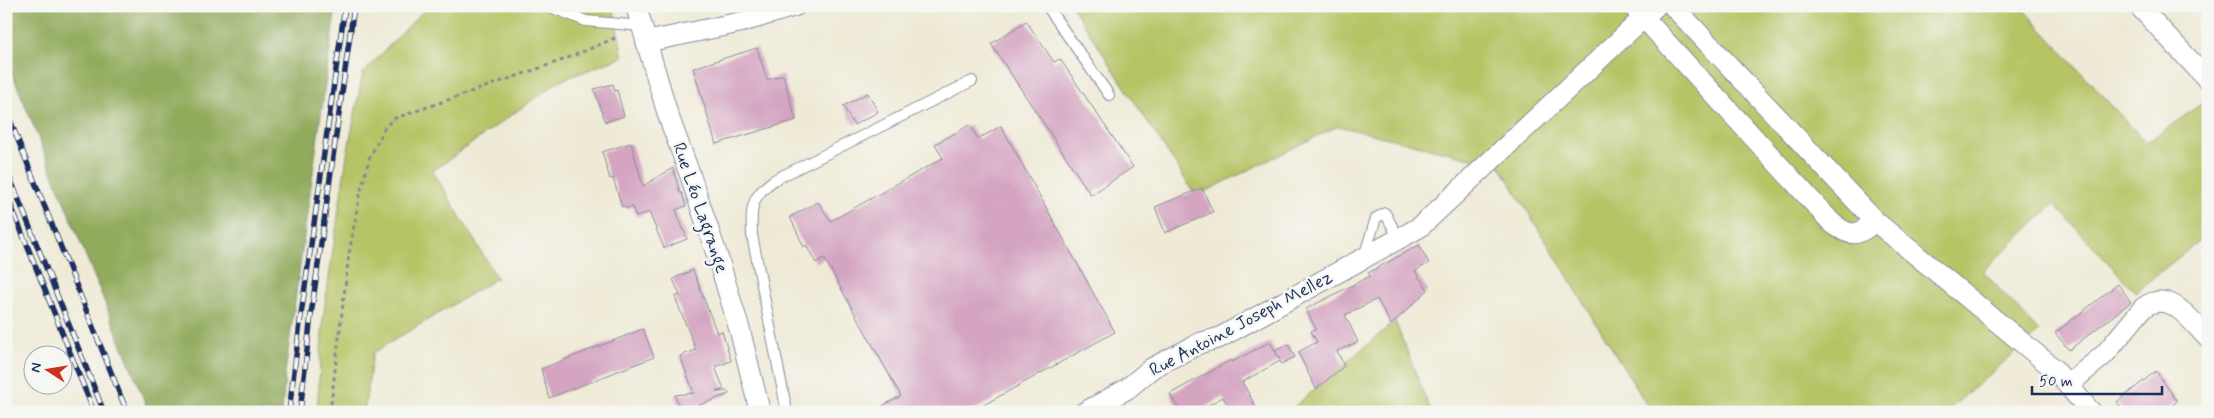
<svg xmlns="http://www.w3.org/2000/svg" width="2214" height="418" font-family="Mynerve,sans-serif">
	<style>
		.green { fill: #b7c466; stroke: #697a62 }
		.forest { fill: #91aa5b; stroke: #566c5c }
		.building { fill: #d4a4c1 }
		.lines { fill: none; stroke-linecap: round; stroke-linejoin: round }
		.service-casing { stroke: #858c9a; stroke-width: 12 }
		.minor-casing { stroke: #858c9a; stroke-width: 22 }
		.path { stroke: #858c9a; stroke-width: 3; stroke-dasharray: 4 4; stroke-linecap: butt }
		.service { stroke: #fff; stroke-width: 10 }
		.minor { stroke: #fff; stroke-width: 20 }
		.rail-casing { stroke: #1b2f5e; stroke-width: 5.5 }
		.rail { stroke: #f6f6f2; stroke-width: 4; stroke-dasharray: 11; stroke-linecap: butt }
		.labels { text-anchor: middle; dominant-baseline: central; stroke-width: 5; stroke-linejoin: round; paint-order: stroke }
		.street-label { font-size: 18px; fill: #1b2f5e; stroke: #f6f6f2 }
	</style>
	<rect width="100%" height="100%" fill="#f6f6f2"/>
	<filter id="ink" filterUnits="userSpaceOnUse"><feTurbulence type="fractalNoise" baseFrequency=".02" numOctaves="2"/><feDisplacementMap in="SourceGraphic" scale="10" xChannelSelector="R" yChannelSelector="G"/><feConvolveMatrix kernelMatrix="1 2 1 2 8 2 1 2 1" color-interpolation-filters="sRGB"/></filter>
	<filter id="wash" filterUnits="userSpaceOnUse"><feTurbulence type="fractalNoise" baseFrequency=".0096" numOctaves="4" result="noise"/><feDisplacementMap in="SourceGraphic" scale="20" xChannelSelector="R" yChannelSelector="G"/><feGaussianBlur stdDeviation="1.12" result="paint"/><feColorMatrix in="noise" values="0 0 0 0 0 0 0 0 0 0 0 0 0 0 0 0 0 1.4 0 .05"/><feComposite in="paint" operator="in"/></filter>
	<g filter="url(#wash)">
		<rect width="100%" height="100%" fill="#efead6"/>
		<g class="green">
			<polygon points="428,6 613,6 623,57 559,81 433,171 497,278 373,353 364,412 317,412 323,318 347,155 363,73"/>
			<polygon points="1072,6 2020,6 2146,143 2204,102 2208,107 2208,234 2135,292 2054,204 1983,271 2039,332 1946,412 1651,412 1499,165 1338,126 1196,196"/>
			<polygon points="1395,321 1431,412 1288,412"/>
		</g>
		<polygon class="forest" points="6,6 336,6 285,373 282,412 149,412 6,58"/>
		<g id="blocks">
			<g class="building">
				<polygon points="1026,21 1054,62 1060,59 1133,167 1091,195 991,44"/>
				<polygon points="757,48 767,80 783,75 796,120 716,144 693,68"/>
				<polygon points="613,84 615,91 617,90 624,116 605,122 594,89"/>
				<polygon points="868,93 878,112 854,125 843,106"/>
				<polygon points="970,125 978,139 1001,126 1115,332 971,412 871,412 901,396 824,258 816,263 806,245 804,247 790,217 818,202 831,221 943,158 935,144"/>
				<polygon points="631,143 643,186 673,168 680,193 682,193 686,206 676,210 687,239 664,248 649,212 636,217 632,206 627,209 625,206 622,207 613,178 610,179 602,152"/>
				<polygon points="1202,188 1213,212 1165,233 1155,207"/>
				<polygon points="1419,245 1429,263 1415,271 1428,290 1391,325 1377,299 1345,315 1358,342 1337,351 1344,366 1316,389 1298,352 1317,342 1311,331 1316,329 1306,309 1370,276 1368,273"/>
				<polygon points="693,270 717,333 722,331 731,361 715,367 724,389 716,392 728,391 729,394 681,412 675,395 694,393 680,356 696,350 675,297 680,295 673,279"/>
				<polygon points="2118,284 2131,302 2069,350 2055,333"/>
				<polygon points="643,329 654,357 549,398 541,369"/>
				<polygon points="1270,342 1280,360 1275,351 1288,344 1295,357 1281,364 1280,361 1242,382 1256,407 1246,412 1231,412 1223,397 1203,408 1202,406 1191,412 1180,412 1170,394 1231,360 1232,362"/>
				<polygon points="2156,371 2177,401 2164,412 2125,412 2117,402"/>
			</g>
		</g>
	</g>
	<g filter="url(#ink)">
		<use href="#blocks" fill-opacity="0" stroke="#858c9a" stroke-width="1"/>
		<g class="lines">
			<g class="service-casing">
				<g id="service">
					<polyline points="548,6 586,21 642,26"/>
					<polyline points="1047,6 1109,95"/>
					<polyline points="1364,257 1376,218 1385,213 1399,239"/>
					<path d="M787,412L752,235C751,209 750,197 774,180L972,81"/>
				</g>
			</g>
			<g class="minor-casing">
				<g id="minor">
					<polyline points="636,6 668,115 689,172 718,258 740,331 760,412"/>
					<path d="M1633,6L1832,223C1851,238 1858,236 1875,221"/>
					<polyline points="1673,6 1875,221 2053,368 2091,412"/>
					<polyline points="2139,6 2208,80"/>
					<polyline points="646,42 742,22 795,6"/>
					<path d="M2069,384L2105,354L2143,308C2170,288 2190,320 2208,338"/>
					<polyline points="1085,412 1127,389 1152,368 1200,343 1219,338 1420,227 1656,6"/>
				</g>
			</g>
			<polyline class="path" points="330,412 349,254 359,198 369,159 385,127 393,119 563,60 615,38"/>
			<use href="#service" class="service"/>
			<use href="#minor" class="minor"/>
			<g class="rail-casing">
				<g id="rail">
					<polyline points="6,110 127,412"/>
					<polyline points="6,168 104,412"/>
					<polyline points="6,193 94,412"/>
					<polyline points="289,412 301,315 345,6"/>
					<polyline points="300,412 311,315 354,6"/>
				</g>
			</g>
			<use href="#rail" class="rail"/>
		</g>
	</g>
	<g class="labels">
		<g class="street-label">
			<text transform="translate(700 208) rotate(71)">Rue Léo Lagrange</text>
			<text transform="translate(1241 324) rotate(-28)">Rue Antoine Joseph Mellez</text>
		</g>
	</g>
	<rect width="2214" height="418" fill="none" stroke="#f6f6f2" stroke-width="25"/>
	<g transform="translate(48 370) rotate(282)"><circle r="24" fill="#f6f6f2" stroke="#9ea6b7"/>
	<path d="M0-4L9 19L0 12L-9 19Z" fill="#c8321e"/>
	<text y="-8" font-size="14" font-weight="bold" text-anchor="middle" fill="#1b2f5e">N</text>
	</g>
	<path d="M2032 386v8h130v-8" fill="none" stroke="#1b2f5e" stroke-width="2.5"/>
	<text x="2039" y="386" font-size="15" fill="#1b2f5e" stroke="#f6f6f2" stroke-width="4" paint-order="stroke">50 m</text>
</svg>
